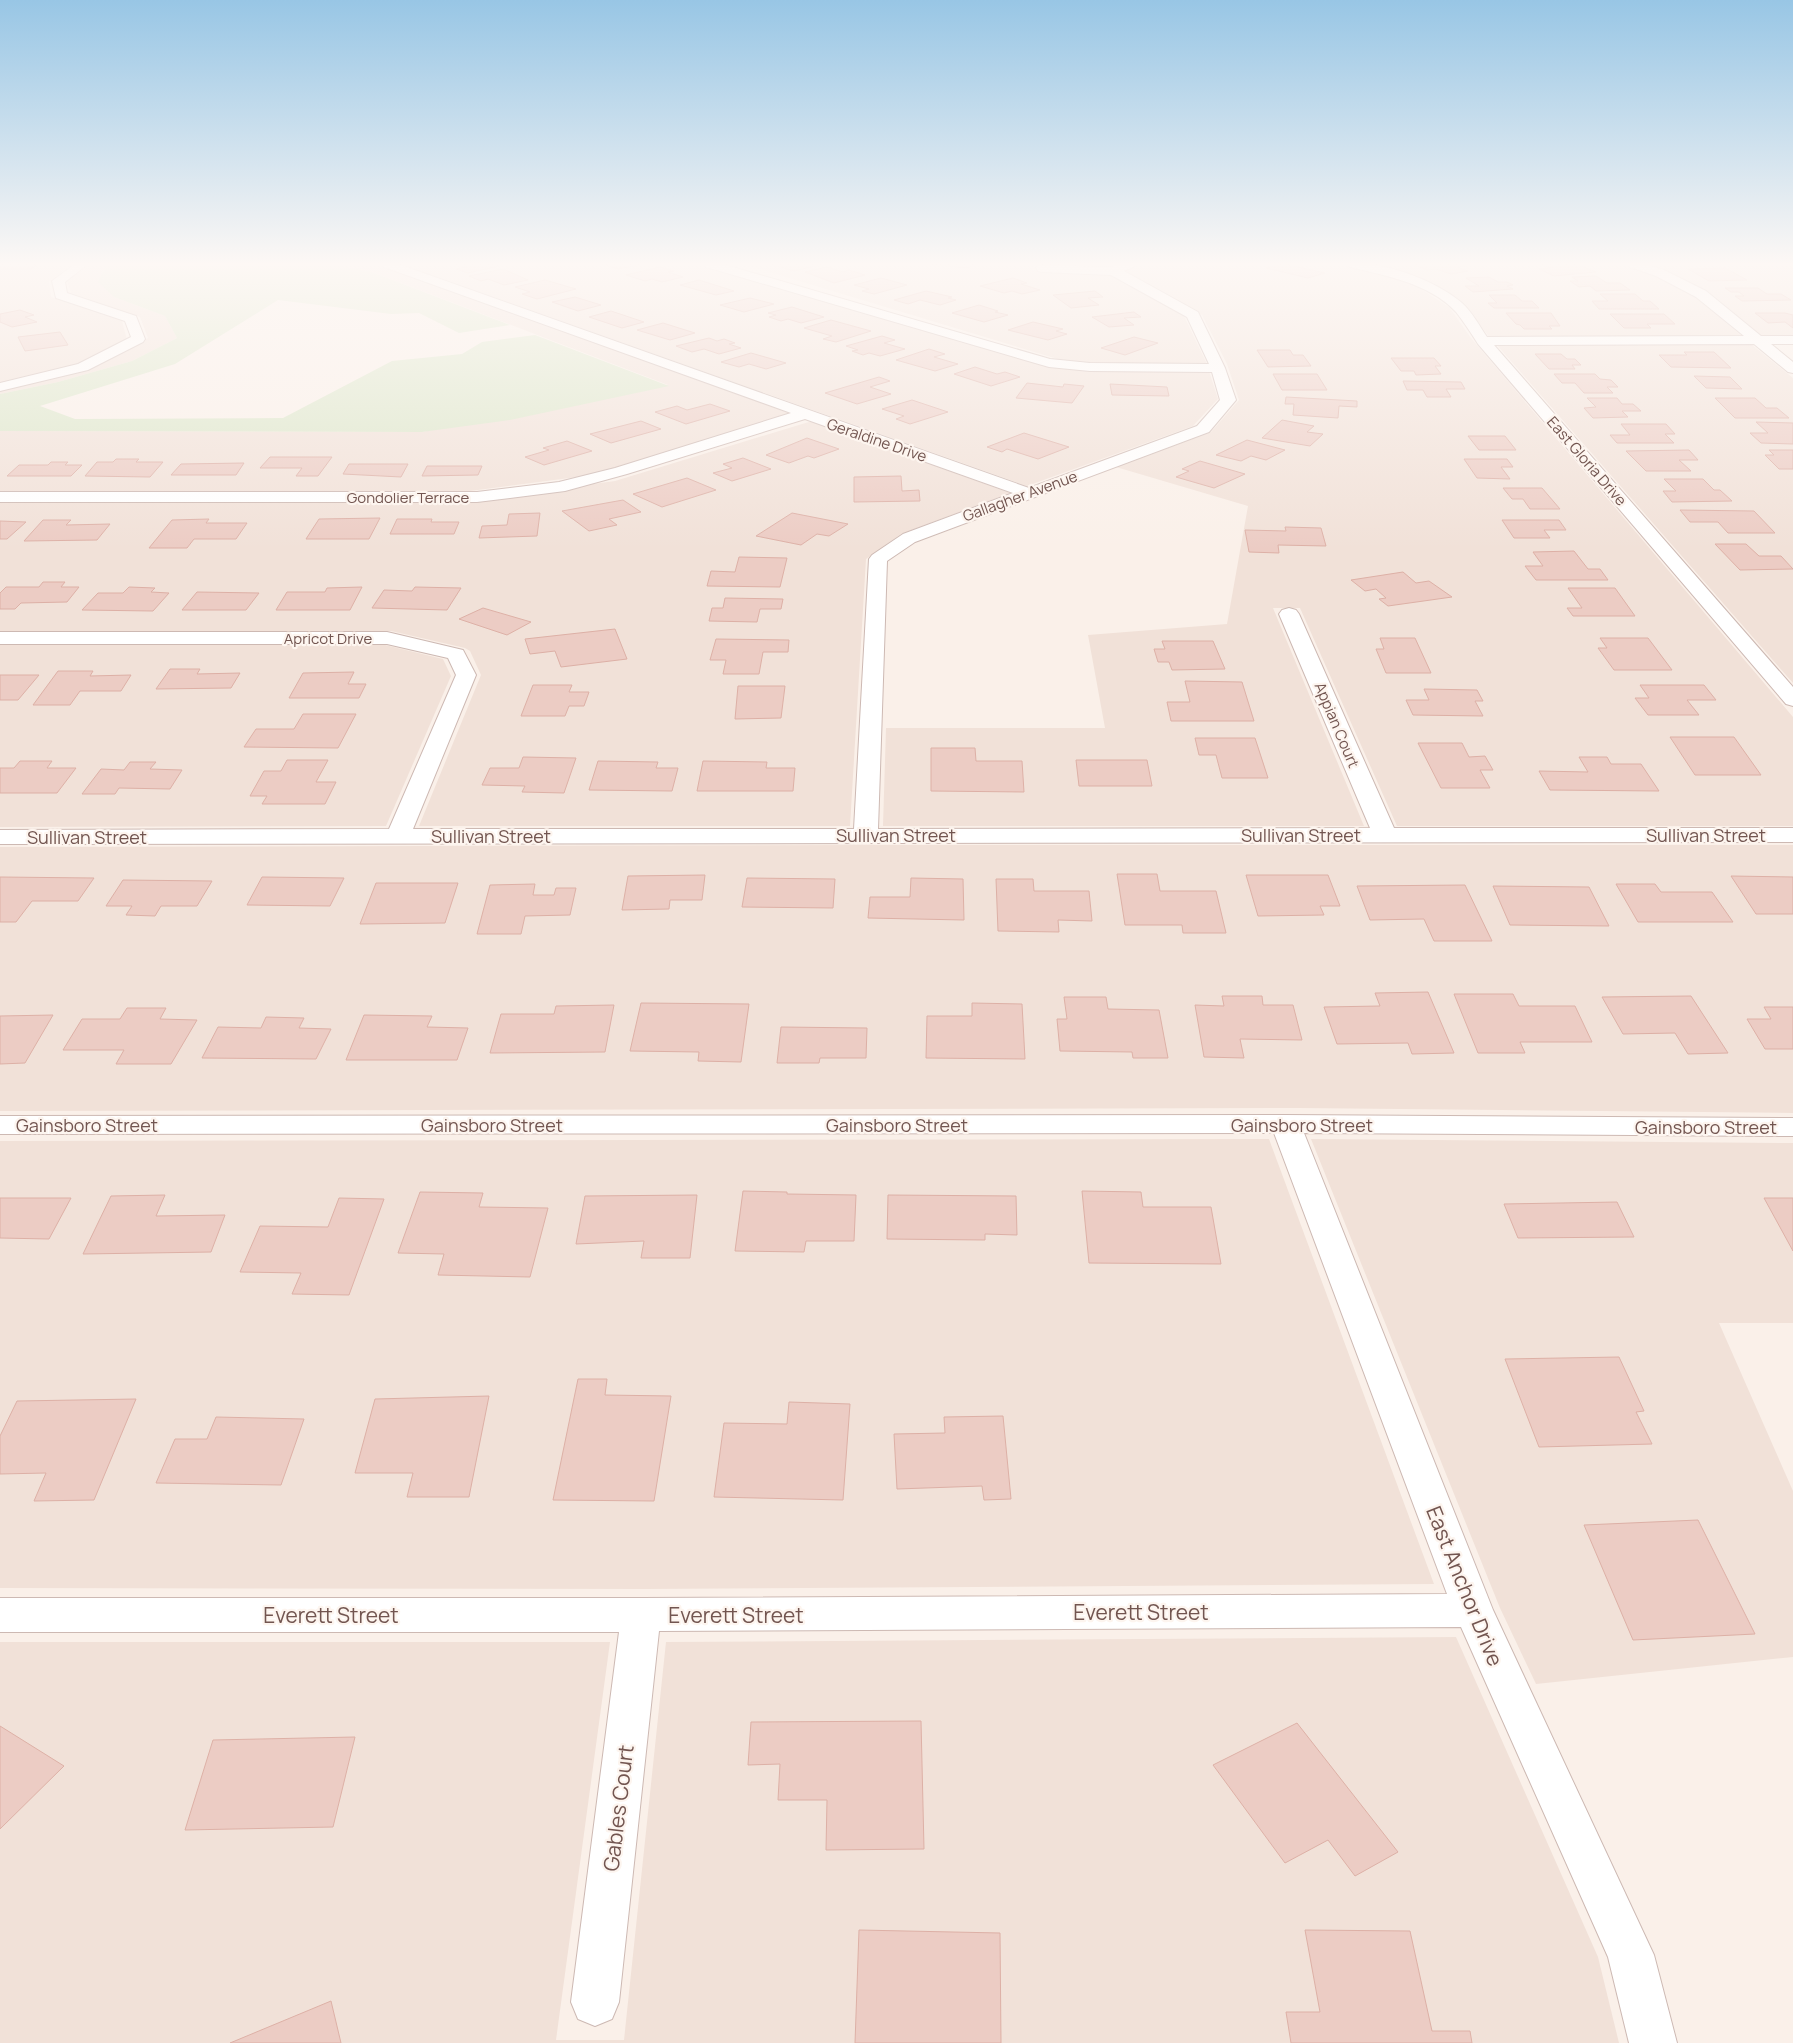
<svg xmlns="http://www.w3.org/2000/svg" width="1793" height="2043" font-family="Manrope,sans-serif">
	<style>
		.residential { fill: #f1e1d8 }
		.green { fill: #dbe6c9 }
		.building { fill: #ecccc4; stroke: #ddb0a6 }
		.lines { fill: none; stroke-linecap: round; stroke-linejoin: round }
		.street-casing { stroke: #cdb9b3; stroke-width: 2 }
		.street { fill: #fff; fill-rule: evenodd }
		.labels { text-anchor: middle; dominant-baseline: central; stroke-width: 4.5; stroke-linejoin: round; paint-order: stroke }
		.far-street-label { font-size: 15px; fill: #725550; stroke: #fdf5ef }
		.street-label { font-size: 18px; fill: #725550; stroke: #fdf5ef }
		.near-street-label { font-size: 21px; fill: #725550; stroke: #fdf5ef }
	</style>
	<rect width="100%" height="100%" fill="#faf0e9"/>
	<g class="residential">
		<polygon points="0,264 74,264 49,281 51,297 122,321 127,340 76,365 0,384"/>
		<polygon points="91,264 110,264 105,265 114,297 165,316 177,338 132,361 58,382 0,394 0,391 92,368 148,338 140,317 71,293 67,281"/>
		<polygon points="330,264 376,264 797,416 608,473 455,493 0,492 0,431 422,432 668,385 370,271"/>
		<polygon points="401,264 717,264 1049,365 1209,371 1218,399 1193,426 1027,486"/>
		<polygon points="743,264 1119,264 1109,268 1034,265 1032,270 1109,273 1184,316 1207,364 1091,364 1061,360"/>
		<polygon points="1140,264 1344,264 1374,271 1413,284 1449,307 1471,338 1793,717 1793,826 1397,826 1300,608 1273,608 1364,826 883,826 886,728 1105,728 1088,635 1227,624 1248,506 1116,467 1211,432 1239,400 1227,364 1202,315 1125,271"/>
		<polygon points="1369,264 1624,264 1653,274 1692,294 1743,337 1490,338 1467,307 1427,281"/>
		<polygon points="1643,264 1793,264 1793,337 1762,337 1708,293 1667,272"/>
		<polygon points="1496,344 1751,344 1793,378 1793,683"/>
		<polygon points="812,421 1010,493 901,534 866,559 850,826 419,826 481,675 470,651 465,648 391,631 0,631 0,502 452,503 615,481"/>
		<polygon points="0,644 381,644 443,659 451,676 386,826 0,827"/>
		<polygon points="865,845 1793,845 1793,1113 1299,1108 0,1111 0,847"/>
		<polygon points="1269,1139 1434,1584 645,1589 0,1588 0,1141"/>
		<polygon points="1311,1139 1793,1143 1793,1323 1719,1323 1793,1491 1793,1657 1536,1684 1500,1608"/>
		<polygon points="1456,1637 1598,1957 1619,2043 0,2043 0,1642 610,1642 556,2040 624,2040 666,1642"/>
	</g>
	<polygon class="green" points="110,264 330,264 369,271 510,325 459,333 419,313 391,314 278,300 175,364 40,406 75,419 283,418 392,361 462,354 482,342 535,335 669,386 510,420 422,432 0,431 0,394 58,382 132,361 177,338 165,316 114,297 98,282 106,265"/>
	<g class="building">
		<polygon points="0,264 38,264 31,269 0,269"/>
		<polygon points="454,264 491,264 499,266 468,273 456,269 465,267"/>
		<polygon points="602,264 642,264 618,269"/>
		<polygon points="770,264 823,264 794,271"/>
		<polygon points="931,264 976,264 967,268"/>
		<polygon points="1284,264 1325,273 1308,278 1266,268"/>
		<polygon points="1421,264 1457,264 1465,266 1457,267 1468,271 1451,274 1436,269 1428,270 1414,265"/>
		<polygon points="1541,264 1576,264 1596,272 1554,276 1539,269 1551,268"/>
		<polygon points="660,267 674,271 668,272 683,277 662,282 652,279 645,281 626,275"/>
		<polygon points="827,267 843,272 849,270 865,275 834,283 805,272"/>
		<polygon points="1725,268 1747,280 1709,281 1688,269"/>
		<polygon points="503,269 528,280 504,285 488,279 481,281 469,276"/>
		<polygon points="1596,276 1607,283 1620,283 1630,290 1596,291 1590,286 1579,287 1570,281 1578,281 1572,277"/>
		<polygon points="1489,277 1498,282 1507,282 1513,285 1507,286 1513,289 1473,292 1465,286 1479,286 1466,278"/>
		<polygon points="881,278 907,285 874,294 862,291 869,289 854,285"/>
		<polygon points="1013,278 1027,283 1021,284 1040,290 1022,294 1012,291 1004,293 980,286"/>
		<polygon points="545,280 576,289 537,299 522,294 530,292 515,287"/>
		<polygon points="699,280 734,291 716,295 680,285"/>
		<polygon points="1725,288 1758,288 1767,294 1781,294 1791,300 1742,301 1735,296 1744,296 1739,292 1731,292"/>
		<polygon points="926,291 952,297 948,298 956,300 940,305 920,300 908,304 894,300"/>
		<polygon points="1095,291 1103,297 1088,298 1099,305 1071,308 1053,295"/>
		<polygon points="1600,294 1635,294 1643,301 1650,301 1659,309 1599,309 1592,301 1608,301"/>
		<polygon points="1489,295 1515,295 1522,301 1532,301 1539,308 1494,308 1488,303 1497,303"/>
		<polygon points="575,297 601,305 578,311 552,302"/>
		<polygon points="750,298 774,304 744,312 720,305"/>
		<polygon points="979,305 998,311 995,312 1008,315 984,322 952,313"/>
		<polygon points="792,307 824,317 801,323 788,319 781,321 769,317 776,315 768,313"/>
		<polygon points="20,310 34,315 25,317 37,322 12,327 0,322 0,314"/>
		<polygon points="611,311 644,322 622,328 589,317"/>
		<polygon points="1134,312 1141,317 1124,318 1134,325 1109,327 1092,317"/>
		<polygon points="1506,313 1551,313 1560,326 1549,326 1552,329 1524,329 1520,325 1516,324"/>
		<polygon points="1755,313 1785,313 1793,315 1793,328 1785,322 1768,323"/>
		<polygon points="1610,314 1664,314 1675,324 1647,324 1651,328 1624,328"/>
		<polygon points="831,320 871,331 836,342 823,339 832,336 804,328"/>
		<polygon points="1033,322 1063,329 1056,331 1067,334 1048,340 1008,330"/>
		<polygon points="663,323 695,333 670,340 637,330"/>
		<polygon points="60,332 68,345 25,351 18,337"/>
		<polygon points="882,336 895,340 884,343 905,349 880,356 869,353 863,355 852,351 858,350 846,346"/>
		<polygon points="1134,337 1158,343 1125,355 1101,348"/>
		<polygon points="709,338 717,341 724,339 735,343 729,344 741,348 719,354 704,349 692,352 676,346"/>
		<polygon points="929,349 945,354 934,357 958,364 935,371 896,360"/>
		<polygon points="1257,350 1290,350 1293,355 1303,355 1311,366 1268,367"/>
		<polygon points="1684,352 1714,352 1731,368 1671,367 1659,355 1687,355"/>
		<polygon points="751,353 786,363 766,369 749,364 739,367 721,362"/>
		<polygon points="1535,354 1561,354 1567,359 1575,359 1581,365 1572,365 1575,369 1549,369"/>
		<polygon points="1391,358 1434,358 1441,366 1435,366 1441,374 1416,375 1414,371 1401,371"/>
		<polygon points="975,367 997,374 1005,372 1020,377 991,386 954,374"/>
		<polygon points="1273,374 1317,374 1327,390 1282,390"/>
		<polygon points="1554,374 1595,374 1600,379 1611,380 1618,387 1607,387 1613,393 1584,393 1575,383 1562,383"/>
		<polygon points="1694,376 1730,377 1742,389 1706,388"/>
		<polygon points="879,377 890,381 870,387 891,394 857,404 825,393"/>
		<polygon points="1403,381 1461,382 1465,389 1446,389 1451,397 1427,397 1423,390 1407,390"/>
		<polygon points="1027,383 1063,387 1064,384 1084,386 1072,403 1016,398"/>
		<polygon points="1110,384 1167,387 1169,396 1112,395"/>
		<polygon points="1286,397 1357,401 1357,407 1339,406 1338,418 1293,415 1294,404 1285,404"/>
		<polygon points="1587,398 1617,398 1622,404 1633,404 1641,411 1622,411 1628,417 1593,418 1584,408 1596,407"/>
		<polygon points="1715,398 1755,398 1766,408 1777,408 1789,418 1735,418"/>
		<polygon points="912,400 948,412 910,424 896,419 904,416 882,409"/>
		<polygon points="710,404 730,411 686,424 655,412 677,406 687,410"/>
		<polygon points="1282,420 1314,426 1307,432 1323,434 1310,446 1262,438"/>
		<polygon points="641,421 661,429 611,443 590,434"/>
		<polygon points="1756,422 1793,423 1793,444 1761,443 1750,433 1768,433"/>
		<polygon points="1621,424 1666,424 1675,434 1665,434 1674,443 1617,443 1610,435 1630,435"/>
		<polygon points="1024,433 1069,447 1038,459 1007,449 1002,452 987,447"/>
		<polygon points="1468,436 1505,436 1516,450 1479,450"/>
		<polygon points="807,438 839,449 814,458 808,456 789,463 766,455"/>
		<polygon points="1247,440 1285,450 1266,460 1251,456 1241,461 1216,455"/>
		<polygon points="567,441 592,451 544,465 525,457 549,450 543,448"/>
		<polygon points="1689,450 1698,460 1679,460 1691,471 1646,471 1626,451"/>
		<polygon points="1769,450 1793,450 1793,469 1779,469 1765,455 1774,455"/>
		<polygon points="270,457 332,457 318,476 296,476 302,468 260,468"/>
		<polygon points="743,458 771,469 732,481 713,473 732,468 723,464"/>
		<polygon points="116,459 139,459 136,462 163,462 150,477 85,476 97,462 113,462"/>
		<polygon points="1464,459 1507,459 1513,467 1501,467 1510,479 1477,478"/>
		<polygon points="1200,461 1245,474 1214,488 1176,477 1189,471 1182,469"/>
		<polygon points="51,462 68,462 65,465 82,465 71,476 7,476 19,465 48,465"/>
		<polygon points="244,463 236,475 171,475 181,464"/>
		<polygon points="349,464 408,464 401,477 343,474"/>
		<polygon points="427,466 482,466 478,475 422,476"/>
		<polygon points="901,476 902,491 919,490 920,501 854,502 854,477"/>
		<polygon points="687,478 716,490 662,507 633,494"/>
		<polygon points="1664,479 1703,479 1714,490 1720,490 1732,501 1672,502 1663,491 1676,491"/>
		<polygon points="1503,488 1542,488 1560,509 1530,509 1523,499 1512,499"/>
		<polygon points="623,500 641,512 609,519 617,525 589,531 562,511"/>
		<polygon points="1680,510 1754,511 1775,533 1728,533 1718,522 1690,522"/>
		<polygon points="540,513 537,536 479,538 482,526 507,525 509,514"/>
		<polygon points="792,513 848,524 829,536 817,534 801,545 756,536"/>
		<polygon points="380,518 369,539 306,539 319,519"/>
		<polygon points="209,519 206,523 247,523 236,539 194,539 187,548 149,548 172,520"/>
		<polygon points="397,519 432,519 431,522 459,522 454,534 390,534"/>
		<polygon points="43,520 71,520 66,525 110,524 97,540 24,541"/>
		<polygon points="1502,520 1559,520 1566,530 1544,530 1550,538 1514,538"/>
		<polygon points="0,521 26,522 7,539 0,539"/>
		<polygon points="1285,527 1321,528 1326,546 1278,545 1279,553 1249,552 1245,530 1286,531"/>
		<polygon points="1715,544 1746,544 1759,556 1781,556 1793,569 1740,570"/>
		<polygon points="1574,551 1588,569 1600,569 1608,580 1536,580 1525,566 1543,566 1533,552"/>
		<polygon points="739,557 787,558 780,587 707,586 711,571 735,572"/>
		<polygon points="1403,572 1416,583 1429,581 1452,597 1388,606 1379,599 1386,598 1376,589 1365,591 1351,580"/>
		<polygon points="43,582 65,582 61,587 79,587 67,602 21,603 15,609 0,609 0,593 6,587 39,587"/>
		<polygon points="129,587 155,588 151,592 169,593 153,611 82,610 98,593 123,593"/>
		<polygon points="362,587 350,610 276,610 287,592 325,592 327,588"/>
		<polygon points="415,587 461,588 447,610 372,608 384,590 412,591"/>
		<polygon points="1568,588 1615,588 1635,616 1573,616 1567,608 1582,608"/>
		<polygon points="197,592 259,593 246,610 182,610"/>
		<polygon points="725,598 783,599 781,609 760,609 757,622 709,621 712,608 723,608"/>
		<polygon points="483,608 531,622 507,635 459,619"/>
		<polygon points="615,629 627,659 561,667 555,651 530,654 525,639"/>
		<polygon points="1380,638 1415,638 1431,673 1386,673 1376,649 1384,649"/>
		<polygon points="1600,638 1648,638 1672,670 1614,670 1598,648 1607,648"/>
		<polygon points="716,639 789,640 788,652 763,652 759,674 723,674 726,660 710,660"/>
		<polygon points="1162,641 1213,641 1225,669 1172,670 1169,662 1158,662 1154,649 1165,649"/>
		<polygon points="170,669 200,669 197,674 240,673 231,688 156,689"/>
		<polygon points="58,671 93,671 90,676 131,675 121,691 80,691 70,705 33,705"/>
		<polygon points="354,672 348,684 366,684 359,698 289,698 303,673"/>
		<polygon points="0,675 39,675 18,700 0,700"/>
		<polygon points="1185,681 1242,682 1254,721 1171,721 1167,702 1190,702"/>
		<polygon points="533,685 572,685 569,692 589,692 584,706 569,706 565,716 521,716"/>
		<polygon points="1640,685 1704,685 1716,700 1687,700 1699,715 1648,715 1635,698 1649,698"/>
		<polygon points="738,686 785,686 781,718 735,719"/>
		<polygon points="1424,689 1477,690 1483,701 1475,701 1483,716 1413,715 1406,700 1429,700"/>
		<polygon points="303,714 356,714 338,748 244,747 256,729 294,729"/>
		<polygon points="1670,737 1734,737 1761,775 1695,775"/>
		<polygon points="1195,738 1255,738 1268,778 1222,778 1216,755 1199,755"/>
		<polygon points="1418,743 1462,743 1469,757 1485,756 1493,770 1480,770 1490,788 1441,788"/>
		<polygon points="931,748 975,748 976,761 1022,761 1024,792 931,791"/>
		<polygon points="523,757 576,758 564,793 522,792 525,786 482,785 490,768 519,768"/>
		<polygon points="1579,757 1607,757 1611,764 1641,764 1659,791 1550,790 1539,771 1588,772"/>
		<polygon points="287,760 328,760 316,782 336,782 325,804 262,804 267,796 250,796 264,771 281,771"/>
		<polygon points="1076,760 1147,760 1152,786 1079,786"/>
		<polygon points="20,761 52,761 47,768 76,768 57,793 0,793 0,768 14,768"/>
		<polygon points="598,761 658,762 656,768 678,768 672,791 589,790"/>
		<polygon points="703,761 767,762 766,768 795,768 793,791 697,791"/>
		<polygon points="130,762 156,762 150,769 182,770 170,789 119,788 115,794 82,794 101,769 124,770"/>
		<polygon points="1117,874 1157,874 1160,891 1216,891 1226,933 1183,933 1182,925 1125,925"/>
		<polygon points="705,875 702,900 670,900 669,909 622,910 628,876"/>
		<polygon points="1246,875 1328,875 1340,906 1320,906 1324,915 1258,916"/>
		<polygon points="1731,876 1793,877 1793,914 1756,914"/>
		<polygon points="0,877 94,878 78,901 32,901 16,922 0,922"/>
		<polygon points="262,877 344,878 330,906 247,905"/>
		<polygon points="747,878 835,879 833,908 742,907"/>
		<polygon points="911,878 963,879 964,920 868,918 870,897 910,897"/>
		<polygon points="996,879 1033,879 1034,891 1089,891 1092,921 1058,920 1059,932 998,931"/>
		<polygon points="123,880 212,881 197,906 161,906 155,916 126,915 132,906 106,906"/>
		<polygon points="376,883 458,883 445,923 360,924"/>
		<polygon points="535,884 533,895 554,895 556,888 576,888 570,915 525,916 521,934 477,934 490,885"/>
		<polygon points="1616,884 1655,884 1661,892 1712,892 1733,922 1638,922"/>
		<polygon points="1465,885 1492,941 1434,941 1424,919 1370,920 1357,886"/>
		<polygon points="1493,886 1589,887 1609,926 1510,925"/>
		<polygon points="1428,992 1454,1053 1412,1054 1408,1043 1337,1044 1324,1007 1380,1006 1375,993"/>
		<polygon points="1454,994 1513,994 1519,1006 1575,1006 1592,1042 1520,1042 1525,1053 1478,1053"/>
		<polygon points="1222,996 1262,996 1263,1005 1293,1005 1302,1040 1240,1039 1244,1058 1204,1057 1195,1005 1224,1006"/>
		<polygon points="1691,996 1728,1053 1688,1054 1675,1033 1623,1034 1602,997"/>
		<polygon points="1064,997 1106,997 1108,1009 1159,1010 1168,1058 1133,1058 1132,1052 1060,1051 1057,1019 1067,1019"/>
		<polygon points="641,1003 749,1004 741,1062 698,1061 699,1052 630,1051"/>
		<polygon points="972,1003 1022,1004 1025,1059 926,1058 927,1016 972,1016"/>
		<polygon points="614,1005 605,1052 490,1053 501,1014 554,1014 556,1006"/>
		<polygon points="1764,1007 1793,1007 1793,1049 1765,1049 1747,1019 1771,1019"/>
		<polygon points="127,1008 166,1008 160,1019 197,1020 171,1064 116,1064 124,1050 63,1050 82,1019 120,1019"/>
		<polygon points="53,1015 25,1063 0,1064 0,1016"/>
		<polygon points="364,1015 432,1016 427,1027 468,1028 457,1060 346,1060"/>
		<polygon points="266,1017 304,1018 299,1028 331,1029 316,1059 202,1058 218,1027 261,1028"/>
		<polygon points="781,1027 867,1028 866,1058 820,1058 819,1063 777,1063"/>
		<polygon points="743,1191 787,1192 787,1194 856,1195 854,1241 806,1241 804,1252 735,1251"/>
		<polygon points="1082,1191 1141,1192 1143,1207 1211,1207 1221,1264 1089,1263"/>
		<polygon points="420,1192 483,1193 479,1207 548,1208 530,1277 438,1275 444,1254 398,1253"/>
		<polygon points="165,1195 156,1216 225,1215 211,1252 83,1254 111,1196"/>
		<polygon points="697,1195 690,1258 641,1258 644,1241 576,1244 585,1196"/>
		<polygon points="888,1195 1016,1196 1017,1235 985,1234 985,1240 887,1239"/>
		<polygon points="0,1198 71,1198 49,1239 0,1238"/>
		<polygon points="339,1198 384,1199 349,1295 292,1294 301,1273 240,1272 260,1226 328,1227"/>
		<polygon points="1764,1198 1793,1198 1793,1251"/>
		<polygon points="1617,1202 1634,1237 1518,1238 1504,1204"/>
		<polygon points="1619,1357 1644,1411 1636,1412 1652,1444 1539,1447 1505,1359"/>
		<polygon points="578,1379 607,1379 605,1395 671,1396 654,1501 553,1500"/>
		<polygon points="489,1396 469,1497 407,1497 413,1473 355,1473 375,1399"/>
		<polygon points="136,1399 94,1500 34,1501 46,1473 0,1474 0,1436 17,1401"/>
		<polygon points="789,1402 850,1404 843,1500 714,1497 724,1423 787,1424"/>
		<polygon points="1003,1416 1011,1499 984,1500 982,1486 897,1489 894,1434 945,1433 944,1417"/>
		<polygon points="216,1417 304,1419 281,1485 156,1483 175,1439 207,1439"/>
		<polygon points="1698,1520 1755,1634 1633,1640 1584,1525"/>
		<polygon points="921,1721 924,1849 826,1850 827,1800 778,1800 780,1764 748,1765 751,1722"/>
		<polygon points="1297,1723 1398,1852 1355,1876 1328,1840 1285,1863 1213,1765"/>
		<polygon points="0,1726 64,1766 0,1829"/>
		<polygon points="355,1737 333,1827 185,1830 213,1740"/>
		<polygon points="859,1930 1000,1933 1001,2043 855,2043"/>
		<polygon points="1305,1930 1410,1931 1432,2031 1470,2031 1472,2043 1291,2043 1286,2012 1320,2012"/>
		<polygon points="331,2001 341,2043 230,2043"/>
	</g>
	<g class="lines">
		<g class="street-casing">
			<g id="street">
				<polygon points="75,264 88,264 65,282 67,293 136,316 145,339 143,342 88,370 0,391 0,383 78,364 131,337 125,321 56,298 52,281"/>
				<polygon points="382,264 398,264 1029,488 1197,426 1220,400 1212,372 1090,371 1049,367 706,267 704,264 722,264 1050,359 1090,363 1209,364 1187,317 1111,275 1042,272 1038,271 1036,268 1038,265 1112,267 1120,264 1135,264 1133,267 1124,271 1198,312 1225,368 1236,400 1209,432 915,542 887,561 878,829 1370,828 1279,614 1282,610 1289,608 1296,610 1299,614 1394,828 1793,828 1793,842 0,844 0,830 389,829 456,675 448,658 387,644 0,644 0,632 387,632 463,650 476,675 413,829 854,829 869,559 872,555 903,534 1013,493 805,419 627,474 565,491 477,502 0,502 0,492 477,492 559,482 615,468 791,413 384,267"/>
				<path d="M1348,264C1382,260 1435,280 1462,303C1472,312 1479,325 1487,337L1744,336L1696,297L1656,276L1630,267L1628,264H1645L1664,270L1706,291L1761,336H1793V344H1771L1793,362V373L1788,372L1754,344L1494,345L1793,687V706L1786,704L1478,344C1471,333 1464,322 1456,312C1429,283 1386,276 1350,267Z"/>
				<polygon points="1285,1115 1793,1118 1793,1136 1304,1133 1493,1610 1654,1955 1677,2043 1629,2043 1608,1957 1461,1627 659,1631 619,2002 612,2019 595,2026 578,2019 571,2002 619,1632 0,1632 0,1598 641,1598 1447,1594 1274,1133 0,1134 0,1116"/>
			</g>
		</g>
		<use href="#street" class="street"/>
	</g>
	<linearGradient id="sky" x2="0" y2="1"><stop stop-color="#98c6e5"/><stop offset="0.48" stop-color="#fdf8f5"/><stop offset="1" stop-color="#fdf8f5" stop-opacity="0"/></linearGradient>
	<rect width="1793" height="550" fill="url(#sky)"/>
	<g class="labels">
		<g class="far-street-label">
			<text transform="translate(877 440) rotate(19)">Geraldine Drive</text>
			<text transform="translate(1587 461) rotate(49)">East Gloria Drive</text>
			<text transform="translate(1020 496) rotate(-20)">Gallagher Avenue</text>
			<text x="408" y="497">Gondolier Terrace</text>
			<text x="328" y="638">Apricot Drive</text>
			<text transform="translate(1337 725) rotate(67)">Appian Court</text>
		</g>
		<g class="street-label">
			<text x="896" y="835">Sullivan Street</text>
			<text x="1301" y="835">Sullivan Street</text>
			<text x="1706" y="835">Sullivan Street</text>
			<text x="491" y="836">Sullivan Street</text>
			<text x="87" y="837">Sullivan Street</text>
			<text x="87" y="1125">Gainsboro Street</text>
			<text x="492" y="1125">Gainsboro Street</text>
			<text x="897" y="1125">Gainsboro Street</text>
			<text x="1302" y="1125">Gainsboro Street</text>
			<text x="1706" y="1127">Gainsboro Street</text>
		</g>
		<g class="near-street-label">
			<text transform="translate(1465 1586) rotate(68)">East Anchor Drive</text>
			<text x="1141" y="1612">Everett Street</text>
			<text x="331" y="1615">Everett Street</text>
			<text x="736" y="1615">Everett Street</text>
			<text transform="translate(618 1808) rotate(-83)">Gables Court</text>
		</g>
	</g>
</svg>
